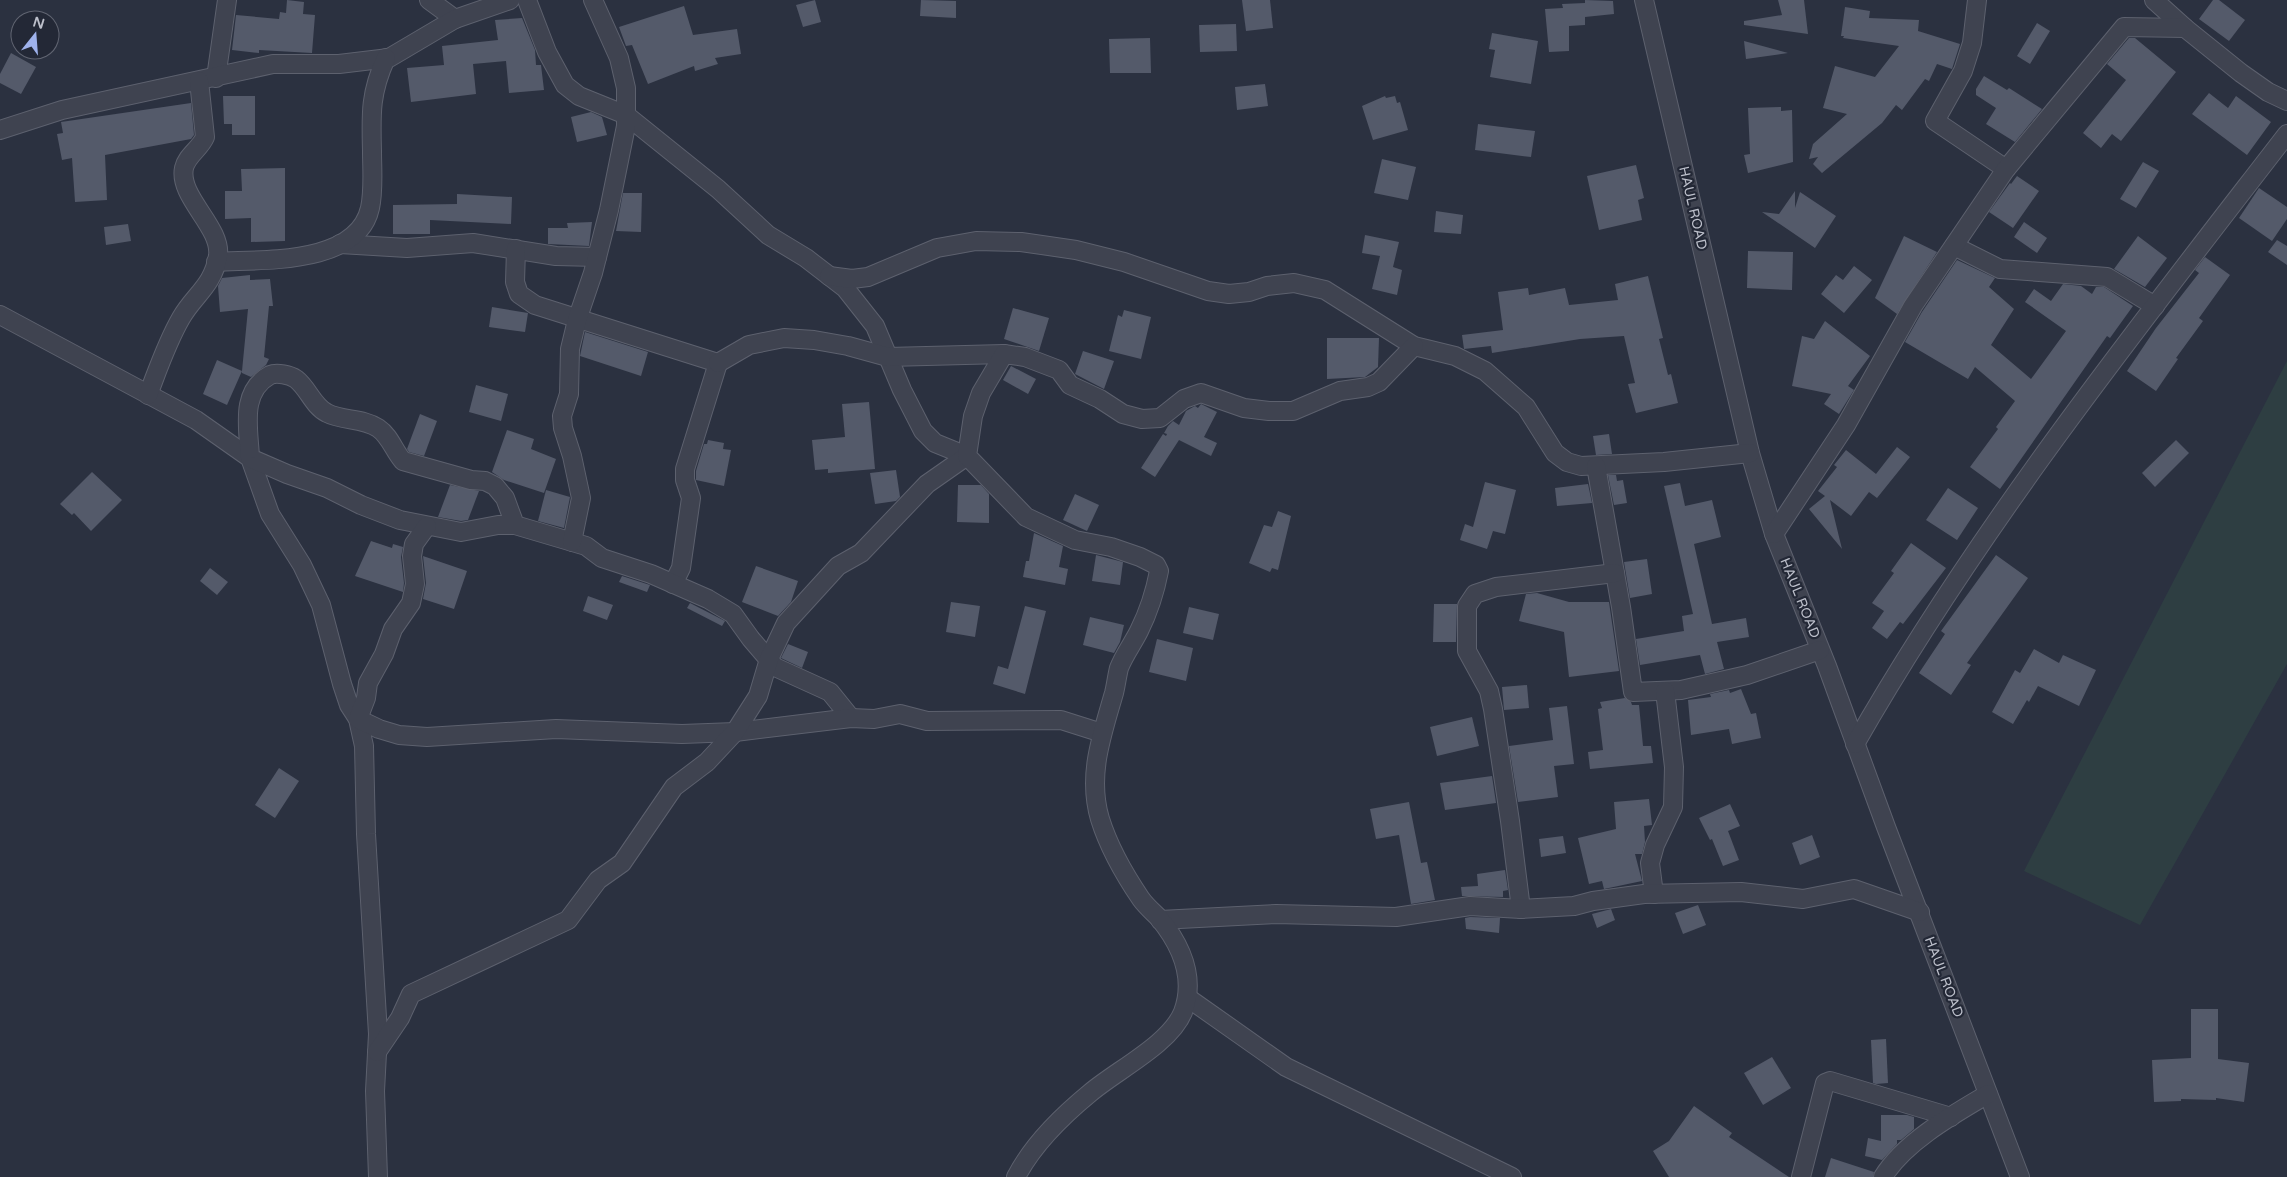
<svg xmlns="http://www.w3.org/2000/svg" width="2287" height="1177" font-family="'Varela Round',sans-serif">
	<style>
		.green { fill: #2e3e42 }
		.building { fill: #545a6a }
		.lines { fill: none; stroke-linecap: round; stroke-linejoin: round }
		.street-casing { stroke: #5d616e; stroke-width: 20 }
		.street { stroke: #3f4350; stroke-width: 18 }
		.labels { text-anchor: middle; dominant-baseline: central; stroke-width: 4.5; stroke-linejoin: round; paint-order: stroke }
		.street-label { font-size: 14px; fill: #bcbfca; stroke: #232836 }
	</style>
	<rect width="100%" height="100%" fill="#2b3140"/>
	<polygon class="green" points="2287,361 2287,664 2140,925 2024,871"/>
	<g class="building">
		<polygon points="287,0 304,2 303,14 315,15 312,53 259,50 259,53 232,50 236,15 279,19 280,12 286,13"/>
		<polygon points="815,0 821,22 803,27 796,5"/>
		<polygon points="921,0 956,1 956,18 920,16"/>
		<polygon points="1242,0 1270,0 1273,28 1246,31"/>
		<polygon points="1585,0 1613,1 1614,14 1585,17 1585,25 1569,26 1569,51 1549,52 1545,9 1563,8 1562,4 1585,3"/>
		<polygon points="1778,0 1804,0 1808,34 1744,25 1744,21 1782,15"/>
		<polygon points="2213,0 2219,0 2245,20 2229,41 2199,19"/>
		<polygon points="684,6 693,35 737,29 741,54 715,58 718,64 695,71 694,66 648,84 632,45 626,46 619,27"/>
		<polygon points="1845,7 1870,11 1869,18 1919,20 1918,31 1960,44 1952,69 1937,64 1929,81 1925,79 1902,110 1896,105 1882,123 1822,173 1813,164 1818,157 1809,159 1813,144 1847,114 1823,108 1835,66 1875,77 1899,46 1843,38 1844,36 1841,36"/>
		<polygon points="522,18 535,50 536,65 541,65 544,90 509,93 506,61 473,64 476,94 411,102 407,68 444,65 442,46 498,40 495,20"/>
		<polygon points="2037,23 2050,31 2030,64 2017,56"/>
		<polygon points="1236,24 1237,51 1200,52 1199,25"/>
		<polygon points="1492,33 1538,41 1531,84 1490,77 1495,50 1489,49"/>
		<polygon points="1150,38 1151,73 1110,73 1109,39"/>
		<polygon points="2129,38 2135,38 2176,72 2121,141 2112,134 2101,148 2083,133 2126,80 2107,64"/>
		<polygon points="1744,41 1788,53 1746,59"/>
		<polygon points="11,53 36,67 21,94 0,83 0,74"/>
		<polygon points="1984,76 2007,90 2009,88 2042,109 2015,142 1986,124 1996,108 1976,95 1976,89"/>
		<polygon points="1265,84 1268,106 1237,110 1235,87"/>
		<polygon points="2209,93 2228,108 2236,96 2271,122 2247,155 2192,114"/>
		<polygon points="223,96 255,96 255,135 232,135 232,124 224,124"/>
		<polygon points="1385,96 1386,98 1395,96 1397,103 1400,102 1408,130 1373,140 1362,106"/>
		<polygon points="191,103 194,135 191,139 105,155 107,200 75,202 72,158 62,160 57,134 63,133 61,122"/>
		<polygon points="1781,107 1781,111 1792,110 1793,162 1748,173 1744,155 1750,154 1748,108"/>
		<polygon points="591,112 602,117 607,135 577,142 571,117"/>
		<polygon points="1478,124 1535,131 1531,157 1475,150"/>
		<polygon points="1382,159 1416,167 1408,200 1374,193"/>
		<polygon points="2143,162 2159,171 2136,208 2120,199"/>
		<polygon points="1636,165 1644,198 1638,200 1642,220 1599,230 1587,176"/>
		<polygon points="285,168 285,241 251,242 251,218 225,219 225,191 242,191 241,169"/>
		<polygon points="2017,176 2039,191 2013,228 1989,212 2010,183 2011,184"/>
		<polygon points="2259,188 2287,207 2287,219 2272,241 2239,218"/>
		<polygon points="1795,191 1795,208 1800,192 1836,216 1815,248 1762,212 1779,214"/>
		<polygon points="623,193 642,193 641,232 616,231"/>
		<polygon points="457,194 512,197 511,224 430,220 430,234 393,234 393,205 457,204"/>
		<polygon points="1436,211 1463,215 1461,234 1434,232"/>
		<polygon points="592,222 589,246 548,244 548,228 568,228 567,223"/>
		<polygon points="2024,222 2047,238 2037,253 2014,237"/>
		<polygon points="128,224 131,241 106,245 104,227"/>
		<polygon points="1365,235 1399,242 1393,267 1402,270 1397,295 1372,289 1380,256 1362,253"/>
		<polygon points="1904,236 1937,252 1897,314 1875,298"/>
		<polygon points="2138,236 2167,258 2145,287 2114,269"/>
		<polygon points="2277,240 2287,246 2287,265 2268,252"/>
		<polygon points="1748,251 1793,252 1792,290 1747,288"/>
		<polygon points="2205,257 2230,275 2199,318 2203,321 2176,358 2178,359 2156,391 2127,371 2156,328 2199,273 2195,270"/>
		<polygon points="1957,260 1995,278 1989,287 2014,309 1991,345 2031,379 2066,331 2025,302 2034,289 2051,301 2063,284 2081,286 2092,294 2096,287 2104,287 2133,306 2110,338 2107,336 2000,489 1970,467 1998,429 1996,427 2015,401 1975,367 1968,379 1905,342 1922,312"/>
		<polygon points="1854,266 1872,280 1844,313 1821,294 1836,275 1843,280"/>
		<polygon points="250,275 250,280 270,279 273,306 269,306 264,357 269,359 266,365 251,377 242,373 242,371 227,405 203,394 217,360 242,371 248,309 220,312 218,286 222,278"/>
		<polygon points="1648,276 1663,338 1659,339 1668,375 1671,374 1678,403 1636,413 1628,384 1635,383 1624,336 1580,339 1492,353 1491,346 1464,349 1462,335 1503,330 1498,292 1528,288 1529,295 1565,288 1569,305 1618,300 1615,284"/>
		<polygon points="492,307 528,313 525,332 489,327"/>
		<polygon points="1013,308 1049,318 1039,351 1004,339"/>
		<polygon points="1124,310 1151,317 1141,359 1109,351 1118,315 1122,317"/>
		<polygon points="1825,321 1870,356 1848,386 1854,390 1839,414 1824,404 1831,394 1792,386 1802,336 1814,339"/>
		<polygon points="585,332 648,352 641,376 580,356"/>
		<polygon points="1327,338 1379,338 1378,367 1365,377 1327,379"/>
		<polygon points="1083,351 1114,361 1104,389 1075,374"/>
		<polygon points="1011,366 1036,379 1028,394 1003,380"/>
		<polygon points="476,385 508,394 501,421 469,412"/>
		<polygon points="869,402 875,469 828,473 828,469 815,470 812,440 845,437 842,404"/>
		<polygon points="1201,404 1217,412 1204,437 1217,443 1211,456 1179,440 1155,477 1141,468 1163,434 1166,436 1167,434 1164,433 1168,426 1173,421 1179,425 1186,411 1195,406 1198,408"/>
		<polygon points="420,414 437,421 424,456 409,452 407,449"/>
		<polygon points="507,430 534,439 531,449 556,459 544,493 504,480 492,472"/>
		<polygon points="1609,434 1612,454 1596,455 1593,436"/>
		<polygon points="708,440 724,443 723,449 731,450 724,486 696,480 696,471 704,444 707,444"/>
		<polygon points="2176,440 2189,453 2155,487 2142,473"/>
		<polygon points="1897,447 1910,457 1877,498 1869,492 1851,516 1830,500 1842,549 1809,509 1825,496 1818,491 1837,467 1834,465 1846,450 1876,474"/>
		<polygon points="896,470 900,497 896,501 875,504 870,473"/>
		<polygon points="92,472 122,500 91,531 74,513 72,515 60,504"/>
		<polygon points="1608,475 1616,475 1617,481 1623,480 1627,503 1614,505"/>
		<polygon points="1485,482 1516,490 1505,534 1493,531 1487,549 1460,540 1465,524 1473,527"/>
		<polygon points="1680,483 1685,506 1712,500 1721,537 1694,544 1712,624 1746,618 1749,637 1717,642 1724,669 1705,674 1700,655 1640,665 1636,639 1684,631 1682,616 1693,614 1664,486"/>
		<polygon points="1588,484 1592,503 1557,506 1555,488"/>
		<polygon points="450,485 479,491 468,520 461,521 438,517"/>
		<polygon points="958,485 981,485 989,494 989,523 957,522"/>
		<polygon points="1948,488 1978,508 1957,540 1926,520"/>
		<polygon points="546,490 570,497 564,528 538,521"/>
		<polygon points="1075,494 1099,505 1087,531 1063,520"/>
		<polygon points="1278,511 1291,516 1278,570 1272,568 1270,572 1249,563 1264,525 1272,527"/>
		<polygon points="1034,533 1063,546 1059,567 1068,569 1065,585 1023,577 1026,561 1029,561"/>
		<polygon points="371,541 392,548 393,544 403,547 401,557 404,583 403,592 355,576"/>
		<polygon points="1911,543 1946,568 1903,624 1900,622 1887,639 1872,628 1884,611 1872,603 1894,573 1891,571"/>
		<polygon points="1096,555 1123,562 1120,585 1092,581"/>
		<polygon points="1996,555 2028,578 1967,663 1971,665 1951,695 1919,673 1945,634 1941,631"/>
		<polygon points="423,556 467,571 454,609 423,599 426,583"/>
		<polygon points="1647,559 1652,594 1630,598 1624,562"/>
		<polygon points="756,566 798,581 791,602 778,616 742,602"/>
		<polygon points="210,568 228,582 217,595 200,581"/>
		<polygon points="622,576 650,585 647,592 619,582"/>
		<polygon points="1537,593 1569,602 1609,602 1619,671 1569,677 1564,632 1519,621 1526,594"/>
		<polygon points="588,596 613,605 607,620 583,611"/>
		<polygon points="951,602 980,606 975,637 946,632"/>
		<polygon points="690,603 725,621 722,626 687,608"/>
		<polygon points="1434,604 1457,604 1456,642 1433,642"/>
		<polygon points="1025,606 1046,611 1025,694 993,684 998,666 1008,669"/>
		<polygon points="1189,607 1219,614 1213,640 1183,633"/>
		<polygon points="1090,617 1124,625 1120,642 1114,653 1083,645"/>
		<polygon points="1157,639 1193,648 1186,681 1149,672"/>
		<polygon points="788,644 808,652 802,668 781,658"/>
		<polygon points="2034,649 2059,663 2063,655 2096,670 2079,706 2038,686 2029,702 2027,700 2013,724 1992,712 2015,670 2020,673"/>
		<polygon points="1527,685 1529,708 1504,710 1502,687"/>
		<polygon points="1741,689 1751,714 1756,713 1761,738 1732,744 1729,729 1691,735 1688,700 1711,697 1710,694 1729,690 1730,693"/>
		<polygon points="1625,698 1631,702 1632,705 1639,705 1643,746 1651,746 1653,763 1590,769 1588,752 1603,750 1598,709 1602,708 1600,702"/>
		<polygon points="1567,706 1574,764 1554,766 1558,797 1518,802 1509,746 1553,740 1549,708"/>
		<polygon points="1472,717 1479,746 1437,756 1430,727"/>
		<polygon points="279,768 299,781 275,818 255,805"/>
		<polygon points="1492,776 1496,803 1445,810 1440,783"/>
		<polygon points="1649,799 1652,825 1644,826 1645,842 1642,854 1635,854 1642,881 1604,889 1602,881 1589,884 1578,838 1616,829 1614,802"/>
		<polygon points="1409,802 1421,863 1427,862 1435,900 1411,904 1399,835 1376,839 1370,809"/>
		<polygon points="1730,804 1740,826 1728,831 1739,860 1723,866 1712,839 1710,840 1699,818"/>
		<polygon points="1812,835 1820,857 1800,865 1792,843"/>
		<polygon points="1563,836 1566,853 1541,857 1539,839"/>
		<polygon points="1505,870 1508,890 1503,891 1503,897 1462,896 1461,887 1478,886 1477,874"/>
		<polygon points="1698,905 1706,925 1683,934 1675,913"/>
		<polygon points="1611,909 1615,920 1597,928 1592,914"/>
		<polygon points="1470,917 1500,918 1499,933 1466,929 1465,918"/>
		<polygon points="2191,1009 2218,1009 2218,1059 2249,1063 2244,1102 2216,1098 2216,1100 2181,1099 2181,1101 2154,1102 2152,1060 2191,1058"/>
		<polygon points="1886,1039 1888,1083 1876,1084 1873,1083 1871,1040"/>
		<polygon points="1772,1057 1791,1088 1763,1105 1744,1073"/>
		<polygon points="1694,1106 1732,1133 1729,1137 1789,1177 1669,1177 1653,1151 1669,1141"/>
		<polygon points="1881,1115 1907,1115 1914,1117 1914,1129 1901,1140 1897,1140 1897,1144 1882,1160 1865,1156 1868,1138 1881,1141"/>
		<polygon points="1831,1158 1874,1172 1873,1177 1825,1177"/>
	</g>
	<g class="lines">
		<g class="street-casing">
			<g id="street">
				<polyline points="429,0 455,19"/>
				<polyline points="527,0 547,52 565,85 579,96 626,115 718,189 768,235 806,258 845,288 875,326 902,390 923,431 935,443 967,456"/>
				<polyline points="1644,0 1750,453 1774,534 1827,666 1886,827 2020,1177"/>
				<polyline points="1977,0 1972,43 1963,71 1935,121 2006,169"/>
				<polyline points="2154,0 2185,28"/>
				<polyline points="216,78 227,0"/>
				<polyline points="0,130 62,110 273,64 339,64 389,58 455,19 510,0"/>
				<polyline points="340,244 407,248 473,243 556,256 597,257"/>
				<polyline points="1954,246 2000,269 2107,277 2155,306"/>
				<polyline points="516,249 515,282 519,294 535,305 718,363 685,469 685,480 691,498 681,568 673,584"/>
				<path d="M216,262C261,259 357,266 370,208C374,190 372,169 372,151C371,114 370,93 386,58"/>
				<polyline points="829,276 852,279 868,277 937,248 976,241 1021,242 1076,250 1124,262 1208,291 1229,294 1249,292 1267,286 1294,283 1325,290 1414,346 1455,356 1485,371 1526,407 1555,453 1567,462 1581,466 1664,462 1750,453"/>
				<polyline points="0,315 196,420 250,458 270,514 302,565 321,605 342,684 349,705 358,719 364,746 366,834 378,1034 375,1091 378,1177"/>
				<polyline points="718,363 749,345 784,338 814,340 848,346 888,357 1004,354"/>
				<path d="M148,395C158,369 167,342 181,318C194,295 213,286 218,256C222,227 178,197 184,168C187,155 200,149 205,137L199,81"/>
				<polyline points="1596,466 1621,607 1633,692 1681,690 1747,675 1820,650"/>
				<path d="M515,525L505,498L495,486L485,481L471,480L403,461C394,451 390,436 378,428C363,418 342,421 327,413C313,406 308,388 296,379C290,375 277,372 270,375C239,392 249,430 250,458L287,474L327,488L361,505L400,520L461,532L498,525H515L586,546L602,558L651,574L708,599L733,614L751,639L775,667L830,692L851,718"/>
				<polyline points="427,526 414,544 412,556 415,584 411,603 393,629 384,654 368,683 366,698 358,719 379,729 399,735 427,737 556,729 682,734 735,732 851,718 874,719 900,714 927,721 1061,720 1102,733"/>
				<polyline points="1774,534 1846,425 1913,306 2006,169 2124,27 2185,28 2241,73 2268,92 2287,101"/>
				<polyline points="572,542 581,498 572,456 563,428 562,416 569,394 570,349 577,320 593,273 609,210 626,126 626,88 619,58 593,0"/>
				<path d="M1855,744C1979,527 2135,331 2287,134"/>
				<polyline points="1654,894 1650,863 1655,845 1673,807 1674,767 1665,691"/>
				<polyline points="1521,909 1510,821 1493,709 1489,691 1467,651 1467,606 1475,594 1496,587 1615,573"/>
				<polyline points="1160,920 1276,914 1396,917 1470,906 1521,909 1574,906 1593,901 1644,894 1741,892 1803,899 1854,889 1920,912"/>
				<polyline points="1188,998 1286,1067 1512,1177"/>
				<polyline points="377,1052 400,1018 411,994 568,920 598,880 622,863 674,787 707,762 735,732 758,696 769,659 786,623 838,566 861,553 927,484 967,456"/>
				<path d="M1016,1177C1033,1144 1062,1116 1090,1093C1117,1070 1170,1044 1183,1012C1196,977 1181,945 1159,918C1153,912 1146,906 1141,899C1124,874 1109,848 1100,819C1087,775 1102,735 1114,693C1116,685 1117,676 1119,668C1124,655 1133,643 1139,631C1149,611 1155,592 1159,571L1156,565L1140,557L1111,547L1075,540L1026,517L967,456L973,416L981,393L1004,354L1025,357L1059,370L1070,385L1100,399L1123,414L1142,419L1160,418L1184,399L1201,393L1244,408L1269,411H1293L1340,391L1368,387L1379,382L1414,346"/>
				<polyline points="1801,1177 1825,1083 1830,1081 1951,1117"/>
				<path d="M1883,1177C1904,1142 1954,1114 1988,1094"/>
			</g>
		</g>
		<use href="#street" class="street"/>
	</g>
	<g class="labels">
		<g class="street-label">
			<text transform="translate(1693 208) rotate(77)">HAUL ROAD</text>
			<text transform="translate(1800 598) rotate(68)">HAUL ROAD</text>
			<text transform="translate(1944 977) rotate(69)">HAUL ROAD</text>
		</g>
	</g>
	<g transform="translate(35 35) rotate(17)"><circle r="24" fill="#232836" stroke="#606471"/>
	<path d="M0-4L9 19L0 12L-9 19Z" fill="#9fb2ec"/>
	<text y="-8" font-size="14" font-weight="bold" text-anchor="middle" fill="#bcbfca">N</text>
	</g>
</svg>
